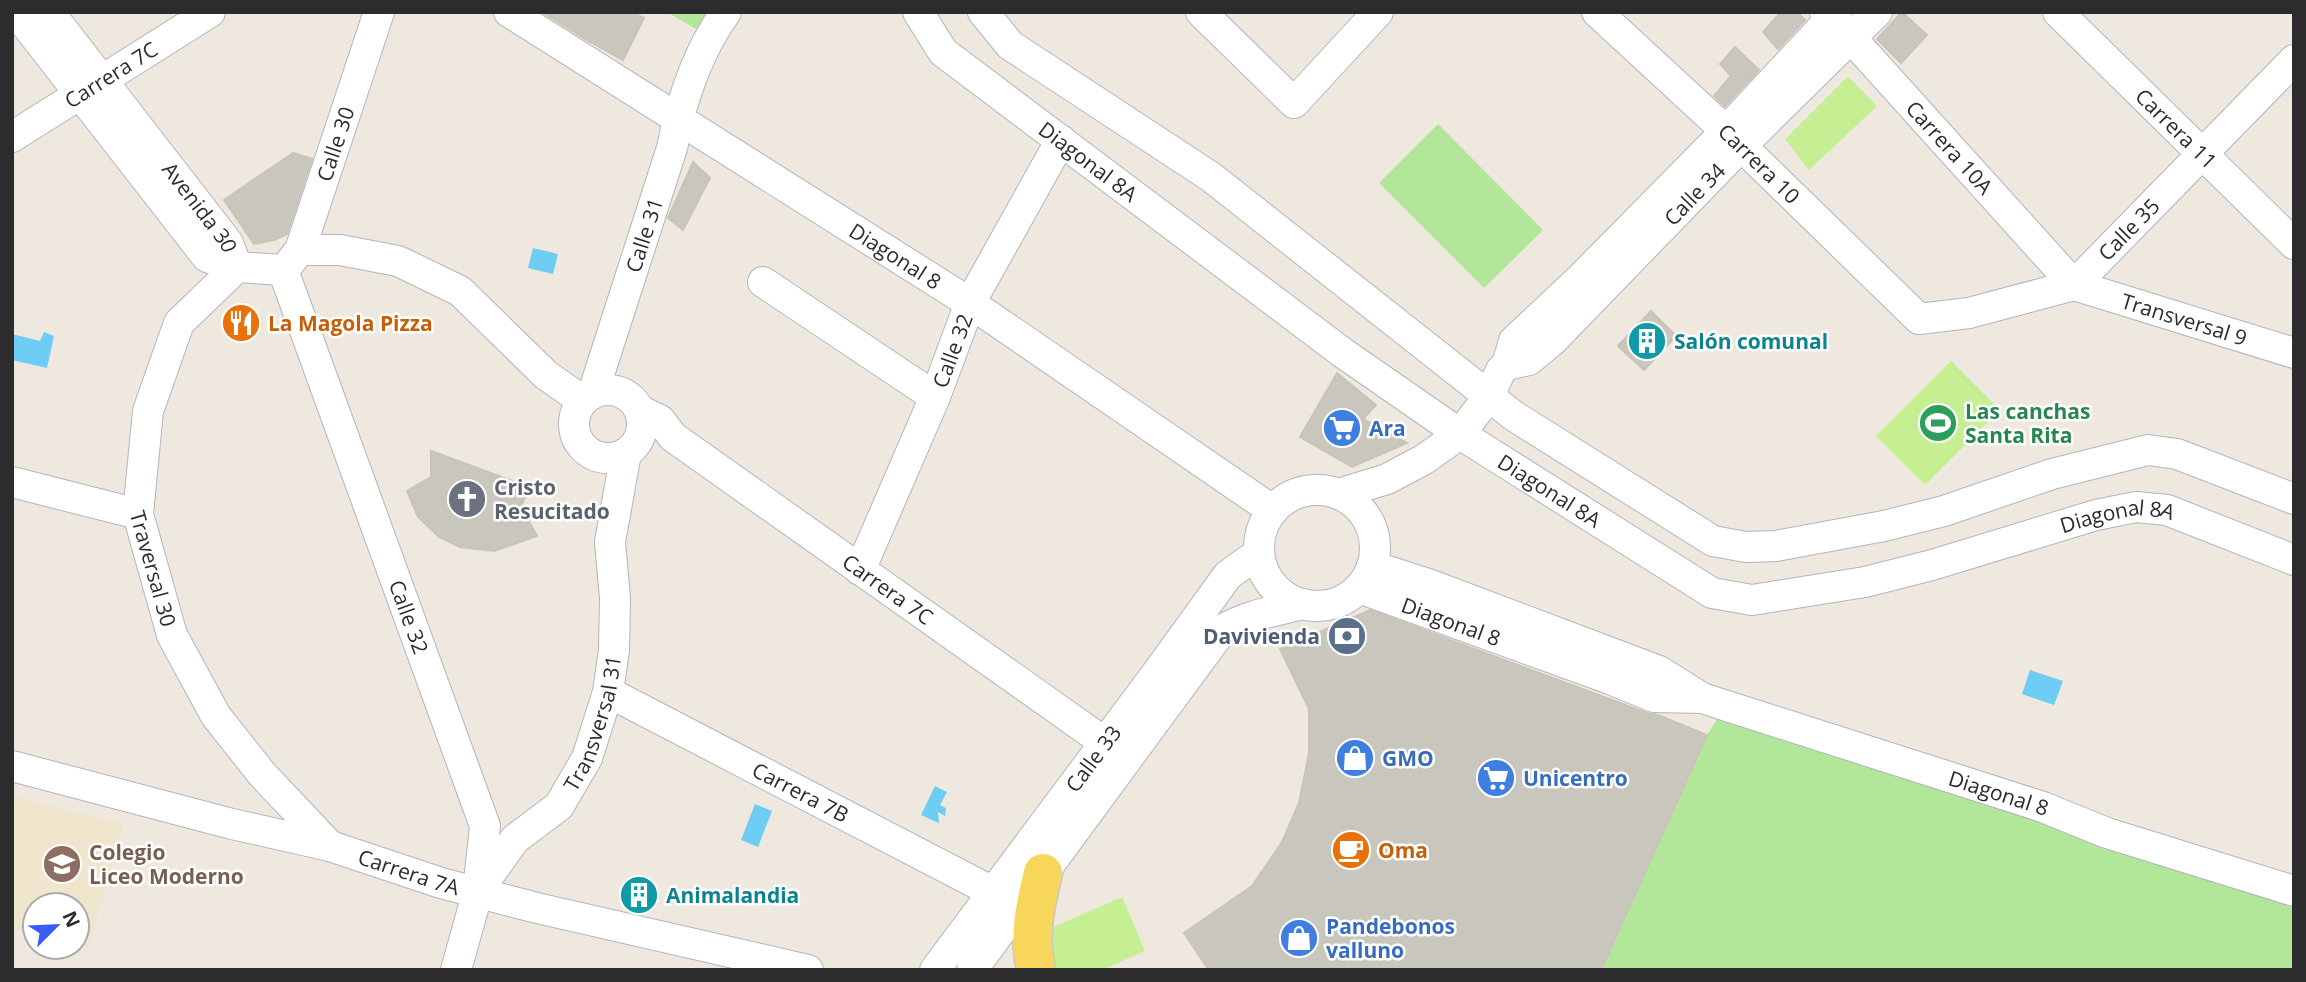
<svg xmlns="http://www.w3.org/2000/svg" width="2306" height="982" font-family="'Open Sans',sans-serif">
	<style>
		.education { fill: #f0e6cd }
		.green { fill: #b2e799 }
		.pitch { fill: #c6ef94 }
		.water { fill: #6ecdf4 }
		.building { fill: #c9c6bd; stroke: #cac4b8; stroke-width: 2 }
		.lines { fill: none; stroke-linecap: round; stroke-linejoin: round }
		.minor-casing { stroke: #b2b4c0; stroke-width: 32 }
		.major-casing { stroke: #c8c8c8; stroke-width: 41 }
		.minor { stroke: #fff; stroke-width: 30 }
		.major { stroke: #f7d65b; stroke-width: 38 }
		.labels { text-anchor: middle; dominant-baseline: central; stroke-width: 5; stroke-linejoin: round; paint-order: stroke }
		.street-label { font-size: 21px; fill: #2c2c2c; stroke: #fff }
		.food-label { font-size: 21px; font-weight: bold; fill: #c56008; stroke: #fff; text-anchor: start }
		.culture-label { font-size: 21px; font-weight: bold; fill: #0d838f; stroke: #fff; text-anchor: start }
		.leisure-label { font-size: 21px; font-weight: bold; fill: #27864d; stroke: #fff; text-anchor: start }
		.shop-label { font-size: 21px; font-weight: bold; fill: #366cbe; stroke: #fff; text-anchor: start }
		.worship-label { font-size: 21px; font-weight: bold; fill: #5b616d; stroke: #fff; text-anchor: start }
		.service-label { font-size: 21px; font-weight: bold; fill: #4e5e75; stroke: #fff; text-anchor: end }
		.education-label { font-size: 21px; font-weight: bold; fill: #785e54; stroke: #fff; text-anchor: start }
	</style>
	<rect width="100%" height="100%" fill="#eee8de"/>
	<polygon class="education" points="17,797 123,824 89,948 77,945 77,905 35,905 35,935 12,929 12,817"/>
	<g class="green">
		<polygon points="667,12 708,12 696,29"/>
		<polygon points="1438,124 1543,230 1484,288 1379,183"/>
		<polygon points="1730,699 2294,891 2294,970 1601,970 1707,735"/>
	</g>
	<g class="pitch">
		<polygon points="1848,76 1877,106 1809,170 1785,139"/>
		<polygon points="1951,361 2000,410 1925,485 1876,436"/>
		<polygon points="1122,897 1145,951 1102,970 1056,970 1040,933"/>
	</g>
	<g class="water">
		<polygon points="533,248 558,254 553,274 528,268"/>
		<polygon points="44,332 54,336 47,368 12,360 12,334 40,341"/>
		<polygon points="2030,670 2063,681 2054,705 2022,694"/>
		<polygon points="935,786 947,792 940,805 946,808 945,816 938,812 939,823 921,815"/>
		<polygon points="755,804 772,811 758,847 741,840"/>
	</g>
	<g class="building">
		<polygon points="542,12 631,12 644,18 623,60 585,39"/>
		<polygon points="1781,12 1797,12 1805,20 1778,49 1763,32"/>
		<polygon points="1902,12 1927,35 1901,63 1877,39"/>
		<polygon points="1735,47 1759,70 1725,106 1714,96 1731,76 1720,64"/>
		<polygon points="293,153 312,159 287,234 274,240 254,244 224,200"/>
		<polygon points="693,162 710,178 683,230 668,218"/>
		<polygon points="1651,311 1676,336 1644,370 1618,346"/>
		<polygon points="1337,373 1376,405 1363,419 1407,443 1352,467 1300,437"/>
		<polygon points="431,451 529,487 521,507 537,536 494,551 460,547 439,537 418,517 407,491 431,477"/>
		<polygon points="1370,610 1647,713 1658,715 1707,735 1601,970 1209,970 1184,933 1252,886 1282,842 1299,803 1309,753 1309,709 1280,649"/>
		<polygon points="633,880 651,886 646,912 627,904"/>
	</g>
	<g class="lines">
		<g class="minor-casing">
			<g id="minor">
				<polyline points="16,12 207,257 237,267 283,270"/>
				<path id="s1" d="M49,12L228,243L237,267"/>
				<path id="s2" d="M509,12L970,303L1272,510"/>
				<path id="s3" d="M918,12L943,52L1343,353L1460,434L1712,593L1752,600L1865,582L1932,565L2096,515L2136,507L2167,510L2294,560"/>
				<polyline points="983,12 1010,45 1211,177 1514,416 1713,541 1746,547 1776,546 1884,526 1944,511 2052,474 2148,450 2177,454 2294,499"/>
				<polyline points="1201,12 1294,103 1378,12"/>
				<path id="s4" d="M1597,12L1726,131L1919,319L1969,313L2074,285L2294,60"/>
				<path id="s5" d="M1825,12L1852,39L2074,285L2294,353"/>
				<path id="s6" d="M2058,12L2294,244"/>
				<path id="s7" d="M12,137L210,12"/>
				<polyline points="300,250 340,250 398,261 460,291 546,375 583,401"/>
				<path id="s8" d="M288,265L300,250L379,12"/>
				<path id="s9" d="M237,267L179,323L148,411L138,514L172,635L216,716L262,774L330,846"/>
				<path id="s10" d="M283,270L485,826L478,891L456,970"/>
				<polyline points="763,282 935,397"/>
				<path id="s11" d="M1507,365L1529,360L1552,341L1741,146L1877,12"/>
				<circle cx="608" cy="424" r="34"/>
				<path id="s12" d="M593,393L672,148C681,102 698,51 726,12"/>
				<path id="s13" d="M639,410L660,420L673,437L1104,742"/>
				<polyline points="12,482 138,514"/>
				<circle cx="1317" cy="548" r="58"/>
				<polyline points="1338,494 1387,479 1423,460 1460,434 1489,396 1501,370 1507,365 1514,341 1579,280 1726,131 1837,12"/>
				<path id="s14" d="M1372,566L1431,585L1659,671L1702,698L2043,807L2107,833L2294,891"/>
				<path id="s15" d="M860,570L935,397L970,303L1061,140"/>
				<path id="s16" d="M1359,588L1610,679L1654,697L1702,698"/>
				<path id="s17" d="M608,692L993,892"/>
				<path id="s18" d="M12,766L232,824L330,846L441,883L537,908L808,970"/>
				<path id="s19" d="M480,888L515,839L559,806L587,758L608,692L614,650L615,598L610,542L626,453"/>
				<path id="s20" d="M935,970L1154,677L1228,575L1259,553"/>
				<path d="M972,970L1222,630C1247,615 1275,611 1303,604"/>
			</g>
		</g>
		<g class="major-casing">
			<path id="major" d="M1036,970C1028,936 1035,906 1043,873"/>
		</g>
		<use href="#minor" class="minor"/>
		<use href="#major" class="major"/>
	</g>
	<defs>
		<g id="restaurant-disc" transform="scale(2.0125)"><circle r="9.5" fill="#e8710a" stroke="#fff"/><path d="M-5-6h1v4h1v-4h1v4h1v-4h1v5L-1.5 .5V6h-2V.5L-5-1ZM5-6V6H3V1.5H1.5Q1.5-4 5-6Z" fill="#fff"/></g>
		<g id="building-disc" transform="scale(2.0125)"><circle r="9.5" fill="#0f9aa8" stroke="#fff"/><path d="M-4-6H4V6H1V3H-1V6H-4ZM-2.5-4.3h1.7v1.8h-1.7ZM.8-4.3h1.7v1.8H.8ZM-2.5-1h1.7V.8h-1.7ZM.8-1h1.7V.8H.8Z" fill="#fff"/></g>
		<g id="stadium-disc" transform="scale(2.0125)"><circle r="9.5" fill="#2e9e5b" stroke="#fff"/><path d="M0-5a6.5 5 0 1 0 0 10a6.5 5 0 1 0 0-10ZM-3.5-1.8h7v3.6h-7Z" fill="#fff"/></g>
		<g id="supermarket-disc" transform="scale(2.0125)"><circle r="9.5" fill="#3f7fe0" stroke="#fff"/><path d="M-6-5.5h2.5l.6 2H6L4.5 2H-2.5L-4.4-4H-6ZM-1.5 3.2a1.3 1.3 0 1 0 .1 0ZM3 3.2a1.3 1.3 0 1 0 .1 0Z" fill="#fff"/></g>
		<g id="church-disc" transform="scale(2.0125)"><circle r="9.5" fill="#6b7280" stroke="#fff"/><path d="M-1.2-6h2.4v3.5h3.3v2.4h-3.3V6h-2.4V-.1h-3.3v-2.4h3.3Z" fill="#fff"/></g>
		<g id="bank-disc" transform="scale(2.0125)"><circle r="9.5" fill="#5c6f8a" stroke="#fff"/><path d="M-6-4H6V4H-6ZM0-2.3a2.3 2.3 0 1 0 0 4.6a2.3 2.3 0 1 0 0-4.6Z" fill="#fff"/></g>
		<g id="shop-disc" transform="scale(2.0125)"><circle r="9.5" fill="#3f7fe0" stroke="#fff"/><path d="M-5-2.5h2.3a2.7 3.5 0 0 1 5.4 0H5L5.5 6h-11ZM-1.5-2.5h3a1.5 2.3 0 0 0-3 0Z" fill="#fff"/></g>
		<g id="cafe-disc" transform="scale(2.0125)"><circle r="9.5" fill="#e8710a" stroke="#fff"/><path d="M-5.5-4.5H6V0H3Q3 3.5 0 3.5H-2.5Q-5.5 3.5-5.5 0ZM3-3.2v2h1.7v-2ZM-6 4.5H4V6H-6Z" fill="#fff"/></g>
		<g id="school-disc" transform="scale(2.0125)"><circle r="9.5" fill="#8d6e63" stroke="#fff"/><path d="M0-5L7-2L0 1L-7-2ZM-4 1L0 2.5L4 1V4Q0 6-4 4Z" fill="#fff"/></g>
	</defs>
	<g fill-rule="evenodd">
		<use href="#restaurant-disc" x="241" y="323"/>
		<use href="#building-disc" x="1647" y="341"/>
		<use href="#stadium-disc" x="1938" y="423"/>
		<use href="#supermarket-disc" x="1342" y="428"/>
		<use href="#church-disc" x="467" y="499"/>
		<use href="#bank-disc" x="1347" y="636"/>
		<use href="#shop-disc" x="1355" y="758"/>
		<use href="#supermarket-disc" x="1496" y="778"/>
		<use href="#cafe-disc" x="1351" y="850"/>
		<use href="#school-disc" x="62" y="864"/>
		<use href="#building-disc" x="639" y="895"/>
		<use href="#shop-disc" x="1299" y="938"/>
	</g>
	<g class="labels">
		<g class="street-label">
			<text stroke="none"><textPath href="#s7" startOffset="117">Carrera 7C</textPath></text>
			<text stroke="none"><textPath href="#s6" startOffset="166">Carrera 11</textPath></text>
			<text stroke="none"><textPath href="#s8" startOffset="131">Calle 30</textPath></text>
			<text stroke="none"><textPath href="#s5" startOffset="184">Carrera 10A</textPath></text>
			<text stroke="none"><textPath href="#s3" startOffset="229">Diagonal 8A</textPath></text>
			<text stroke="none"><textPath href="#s4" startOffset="222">Carrera 10</textPath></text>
			<text stroke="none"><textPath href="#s11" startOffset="257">Calle 34</textPath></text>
			<text stroke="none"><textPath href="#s1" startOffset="247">Avenida 30</textPath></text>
			<text stroke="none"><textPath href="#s4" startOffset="682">Calle 35</textPath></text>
			<text stroke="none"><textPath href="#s12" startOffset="166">Calle 31</textPath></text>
			<text stroke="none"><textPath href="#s2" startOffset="457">Diagonal 8</textPath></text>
			<text stroke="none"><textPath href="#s5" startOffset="485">Transversal 9</textPath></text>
			<text stroke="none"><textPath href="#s15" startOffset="238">Calle 32</textPath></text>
			<text stroke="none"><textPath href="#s3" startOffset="796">Diagonal 8A</textPath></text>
			<text stroke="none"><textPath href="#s3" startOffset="1405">Diagonal 8A</textPath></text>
			<text stroke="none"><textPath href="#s9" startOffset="334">Traversal 30</textPath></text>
			<text stroke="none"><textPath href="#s13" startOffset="308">Carrera 7C</textPath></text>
			<text stroke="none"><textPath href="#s10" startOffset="369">Calle 32</textPath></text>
			<text stroke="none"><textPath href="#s16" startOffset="98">Diagonal 8</textPath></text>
			<text stroke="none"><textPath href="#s19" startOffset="206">Transversal 31</textPath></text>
			<text stroke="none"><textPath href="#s20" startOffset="264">Calle 33</textPath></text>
			<text stroke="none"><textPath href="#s17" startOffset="217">Carrera 7B</textPath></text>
			<text stroke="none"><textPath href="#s14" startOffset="668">Diagonal 8</textPath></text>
			<text stroke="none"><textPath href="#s18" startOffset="411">Carrera 7A</textPath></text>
		</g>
		<g class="food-label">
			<text x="268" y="323">La Magola Pizza</text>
			<text x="1378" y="850">Oma</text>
		</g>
		<g class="culture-label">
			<text x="1674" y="341">Salón comunal</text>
			<text x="666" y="895">Animalandia</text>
		</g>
		<g class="leisure-label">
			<text x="1965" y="411">Las canchas<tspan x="1965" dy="24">Santa Rita</tspan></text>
		</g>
		<g class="shop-label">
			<text x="1369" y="428">Ara</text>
			<text x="1382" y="758">GMO</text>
			<text x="1523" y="778">Unicentro</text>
			<text x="1326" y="926">Pandebonos<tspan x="1326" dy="24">valluno</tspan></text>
		</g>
		<g class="worship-label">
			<text x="494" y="487">Cristo<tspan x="494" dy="24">Resucitado</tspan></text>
		</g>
		<g class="service-label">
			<text x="1320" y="636">Davivienda</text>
		</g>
		<g class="education-label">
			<text x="89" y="852">Colegio<tspan x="89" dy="24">Liceo Moderno</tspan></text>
		</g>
	</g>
	<rect width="2306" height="982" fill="none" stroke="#2c2c2c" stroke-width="28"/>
	<g transform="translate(56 926) rotate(66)"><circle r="33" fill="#ffffff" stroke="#ababab" stroke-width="2"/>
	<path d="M0-5L12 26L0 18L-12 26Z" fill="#3b5bff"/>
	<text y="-10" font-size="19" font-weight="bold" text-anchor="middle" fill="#2c2c2c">N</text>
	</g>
</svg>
